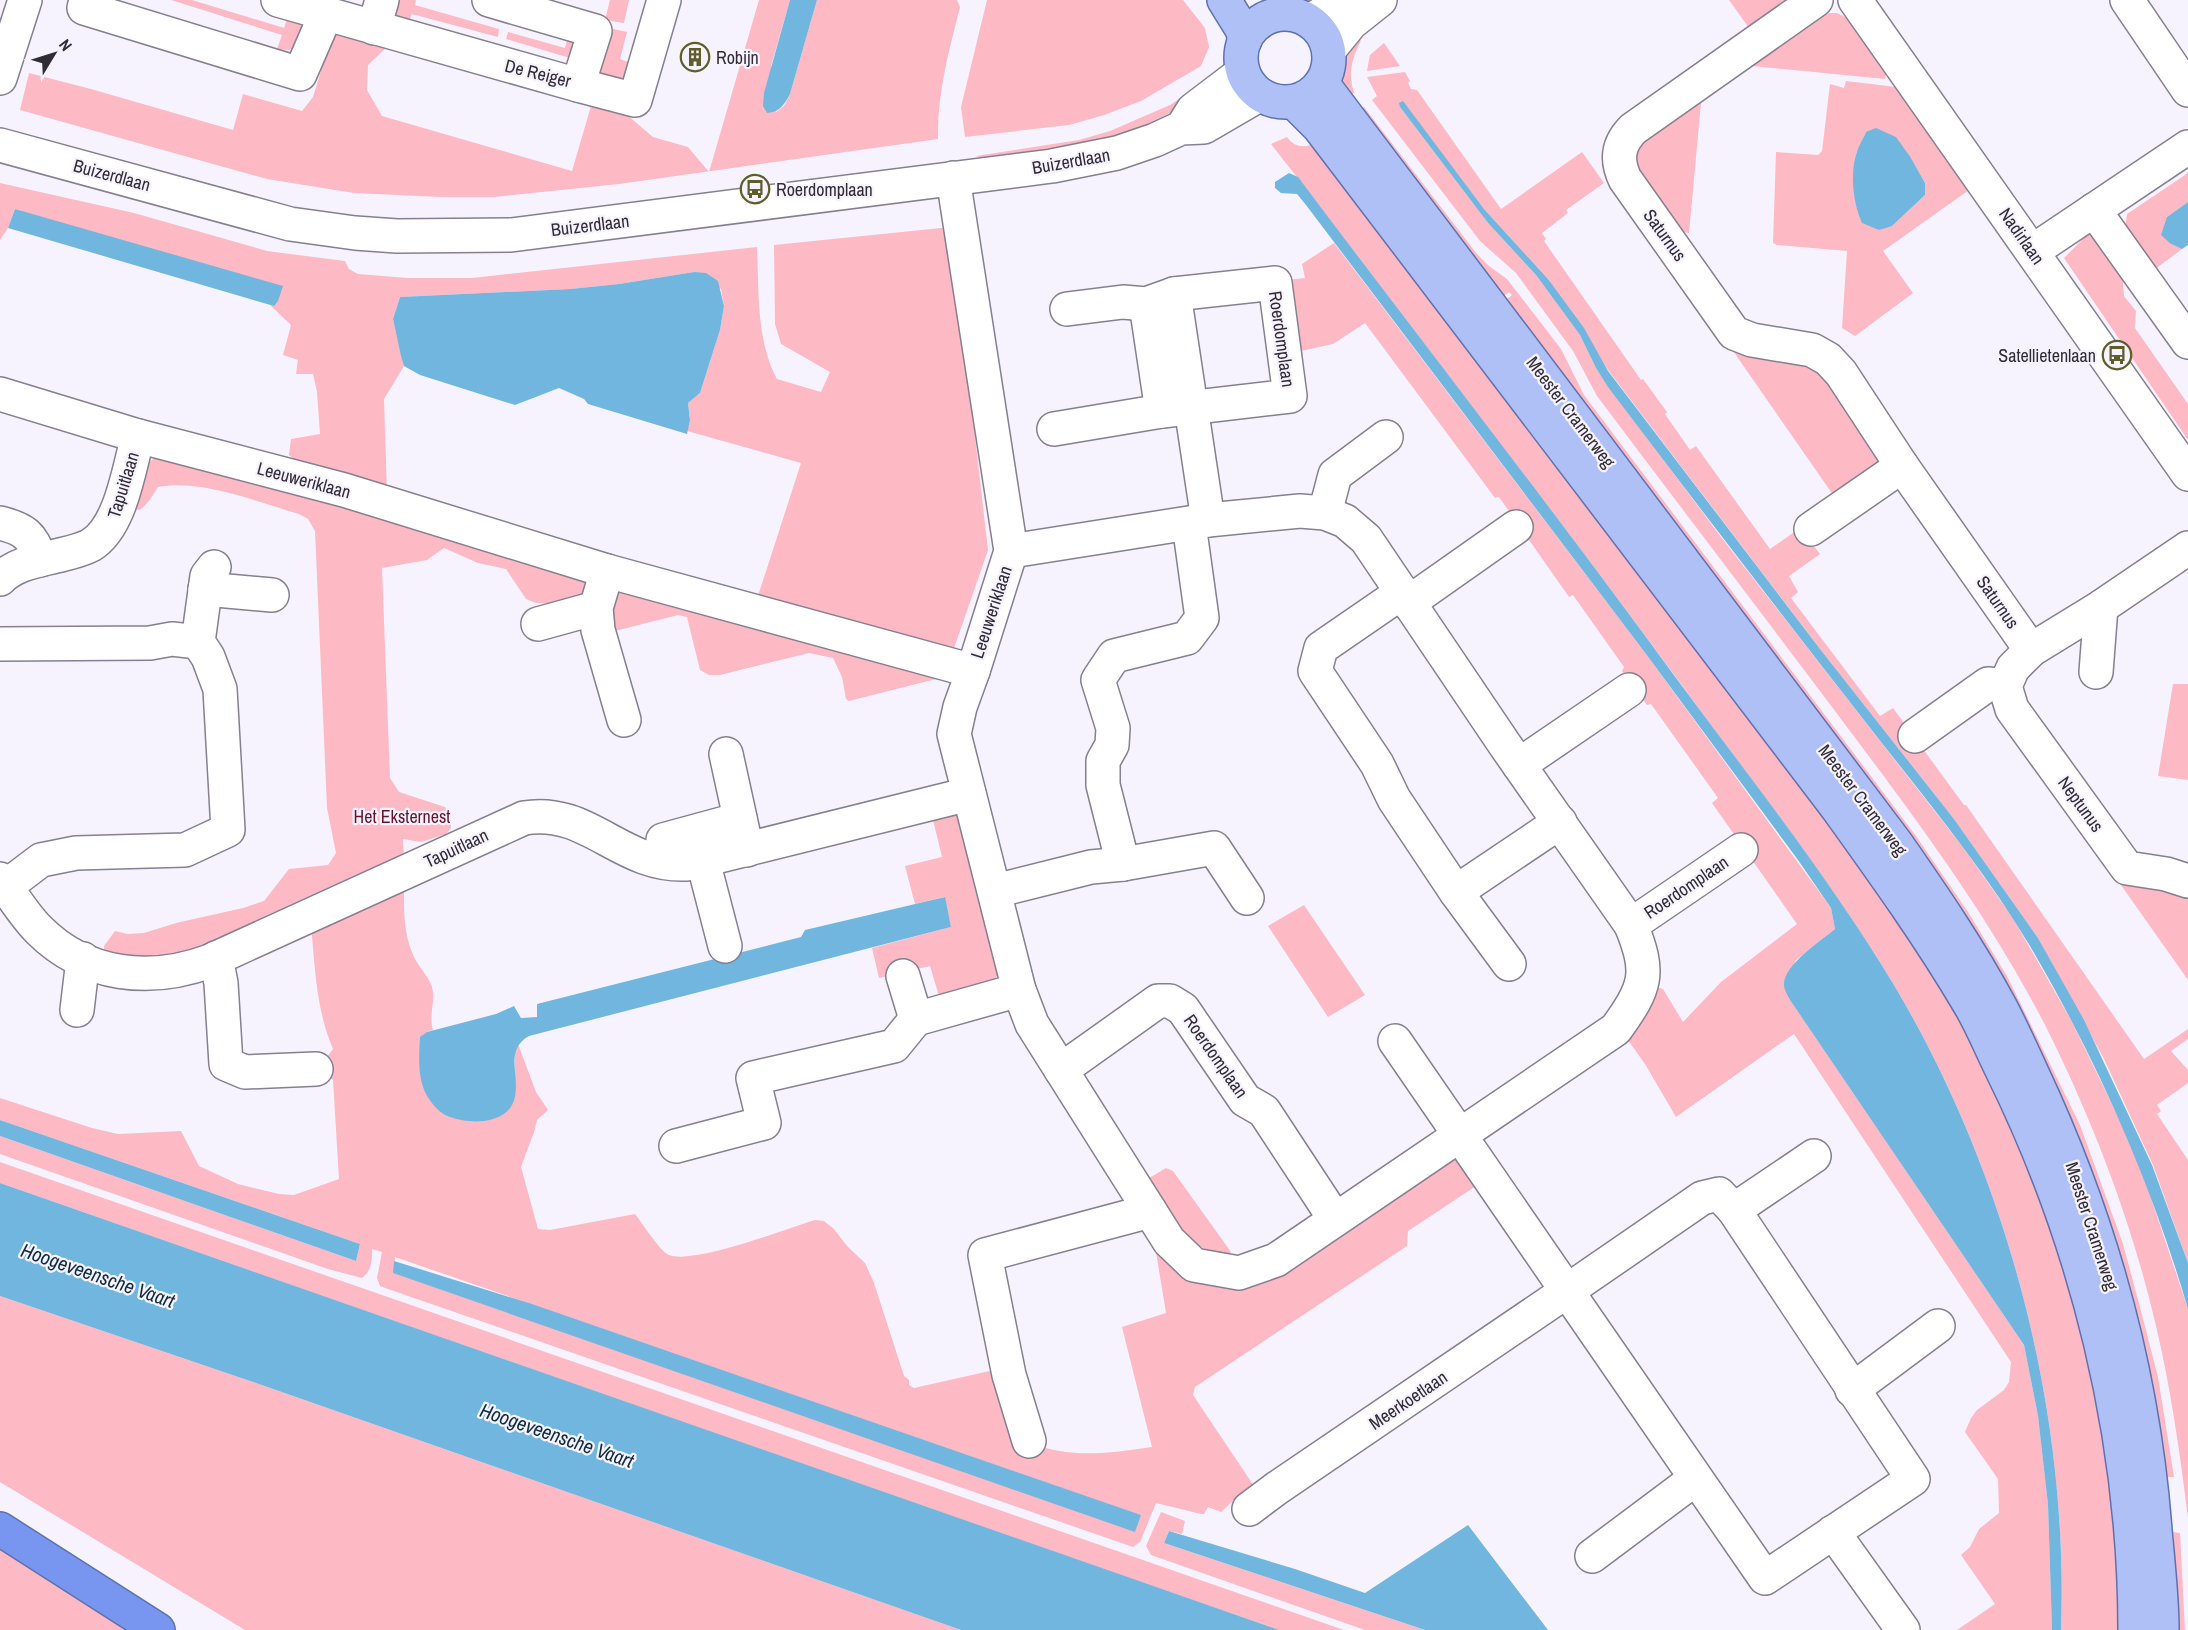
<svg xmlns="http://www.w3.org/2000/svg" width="2188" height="1630" font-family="'Archivo Narrow',sans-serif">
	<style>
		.green { fill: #fdb9c4; fill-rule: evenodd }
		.water { fill: #71b6df }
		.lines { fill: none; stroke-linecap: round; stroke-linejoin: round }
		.minor-casing { stroke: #857f90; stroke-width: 36 }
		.major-casing { stroke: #5e71ae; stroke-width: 36 }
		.highway-casing { stroke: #5e71ae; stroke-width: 36 }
		.minor { stroke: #fff; stroke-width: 33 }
		.major { stroke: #aec0f6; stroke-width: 33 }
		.highway { stroke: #7896f0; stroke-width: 33 }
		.labels { text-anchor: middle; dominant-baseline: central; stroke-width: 4.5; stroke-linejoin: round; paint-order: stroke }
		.poi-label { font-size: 18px; fill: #2f2c33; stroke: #f7f3fe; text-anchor: start }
		.street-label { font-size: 18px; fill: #2f2c33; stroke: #f7f3fe }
		.park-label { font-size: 18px; fill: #68102c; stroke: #f7f3fe }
		.water-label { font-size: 20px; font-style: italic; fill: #0d2d3e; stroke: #f7f3fe }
	</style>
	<rect width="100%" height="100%" fill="#f7f3fe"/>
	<g class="green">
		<polygon points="171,0 192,0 284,28 289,13 304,24 296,47 289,50 277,49 282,35"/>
		<polygon points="395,0 416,0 415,5 499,29 498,37 412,14 406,27 393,16"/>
		<polygon points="610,0 629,0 624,23 605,20"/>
		<path d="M759,0H790L771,66L776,112L784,106L790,94L817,0H957L960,7C949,51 937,93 938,139L619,184L494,197H441L354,193L267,179L20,110L29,73L91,89L233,130L243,94L302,111L313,97L335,26L387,47L368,65L367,90L382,116L572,171L591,106L626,114L653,137L688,147L709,172Z"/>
		<polygon points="987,0 1183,0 1205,28 1209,47 1201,66 1141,101 1104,115 1069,125 965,137 961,107"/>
		<polygon points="1729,0 1785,0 1749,28"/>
		<polygon points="1829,13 1837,13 1847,18 1887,72 1885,79 1752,66"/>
		<polygon points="609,28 627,32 620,59 636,65 629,83 600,77 598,67"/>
		<polygon points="508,32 565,48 569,33 578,41 570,58 506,39"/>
		<path d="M1353,33L1361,41C1351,60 1348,73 1354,93L1344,100C1336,68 1339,62 1353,33Z"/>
		<polygon points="1384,43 1400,66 1367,71 1370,55"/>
		<path d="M1405,72L1410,81L1408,83L1411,89L1417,90L1501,209L1582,152L1604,183L1566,210L1568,213L1542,233L1546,239L1544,241L1641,380L1643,379L1667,412L1665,414L1690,450L1696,446L1770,549L1800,528L1820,554L1789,576L1798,592L1791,598L1880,716L1893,708L1964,805H1966L2144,1059L2188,1029V1039L2171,1051L2188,1070V1083L2157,1105L2161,1111L2157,1114L2188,1160V1263L2153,1165L2104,1059L2038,938L1954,819L1820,649L1608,370L1548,279L1484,209L1402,102L1400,107L1488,223L1536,275L1580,335L1596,368L1608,386L1721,537L1965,850L2014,920L2071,1020L2127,1135L2145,1180L2188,1309V1518C2180,1454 2171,1389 2156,1326C2132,1222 2092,1118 2044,1023C1986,911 1910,811 1835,711C1756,606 1676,501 1597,396L1573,351L1516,273L1480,241L1372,100L1377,96L1367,77Z"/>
		<path d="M1846,81L1896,87L1969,190L1883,251L1913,293L1855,336L1842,328L1847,251L1777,245L1773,243L1776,152L1818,155L1822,151L1830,84L1844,88ZM1866,132L1911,158L1925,183V195L1892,226L1856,154Z"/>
		<polygon points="1200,85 1178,109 1133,131 1099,143 985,159 976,156 1079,140 1110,131 1170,105"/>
		<polygon points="1702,92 1689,233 1683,232 1644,175 1633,173 1630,150"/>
		<polygon points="1364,107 1477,254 1489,266 1507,279 1541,323 1561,349 1584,395 1916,836 1968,912 2007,976 2080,1125 2123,1244 2141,1311 2158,1377 2174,1477 2167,1477 2161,1458 2107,1241 1561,387 1540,344 1507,299 1512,295 1509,292 1504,296 1496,287 1355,115"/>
		<path d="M1287,137C1294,147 1303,148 1315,144L1922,939L2027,1143L2100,1376L2127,1630H2061C2069,1409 2007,1175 1894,985C1833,884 1759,791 1689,695C1568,530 1442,369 1319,205C1303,184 1287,165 1271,144Z"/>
		<polygon points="2188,173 2188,202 2167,217 2171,244 2182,249 2151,272 2125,230 2127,214"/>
		<path d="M0,183L134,213L267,251L345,261L349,269L358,274L408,278H472L757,247C759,291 756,340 777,379L821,392L830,372L781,344L775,324L774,245L951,227L988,550L952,654L757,599L801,463L687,431L690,420L688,403L700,393L720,330L724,306L721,289L694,272L619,284L570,289L400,297L393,319L404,366L384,399L387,493L307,470L289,455L291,439L320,434L317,392L313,374H296L298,360L283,355L291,325L270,305L274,306L15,209L8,228L0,240Z"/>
		<polygon points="2096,226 2121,259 2124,296 2136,311 2135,328 2188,404 2188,440 2064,258"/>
		<polygon points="1334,243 1646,654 1831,908 1835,929 1796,960 1785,982 1792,1003 2024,1345 2038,1416 2048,1505 2052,1630 1957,1630 1995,1604 1961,1555 1970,1547 1979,1529 1999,1513 1998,1479 1965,1432 1971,1418 1977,1410 2004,1390 2009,1382 2011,1362 1794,1034 1676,1117 1645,1064 1623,1033 1657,987 1663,989 1683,1022 1721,982 1797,924 1712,803 1718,798 1651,704 1647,705 1622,671 1624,667 1573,595 1569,597 1499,497 1495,498 1365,323 1333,344 1287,354 1278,281 1305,278 1302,264"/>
		<polygon points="1731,348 1810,357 1888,464 1838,502"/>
		<path d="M160,455L592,578L582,604L536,603L526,599L506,569L478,563L444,548L427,560L382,568L390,778L399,792L445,807L451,815V828L446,834L421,842L403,839L404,860L218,944L161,960L104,955V946L115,931L128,934L144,933L176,923L243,908L264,901L289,869L328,865L336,853L327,808L315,531L308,519L299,514C257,502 202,479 158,487L149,501L140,510L130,508L144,465Z"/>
		<polygon points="615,585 803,637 936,679 849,701 846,699 842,677 833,658 809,653 720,675 709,675 700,670 687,617 678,615 611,632 607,610"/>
		<polygon points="2173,684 2188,684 2188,780 2158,776"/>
		<polygon points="950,810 957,814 999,971 995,980 939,996 930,966 879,978 872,948 951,927 944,897 915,904 905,866 942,857 933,820 951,816"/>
		<polygon points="2116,878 2188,893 2188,980"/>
		<path d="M404,883C404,906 403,931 412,952C416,964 426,973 431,984C437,999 428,1015 433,1030L427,1032C419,1056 416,1068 426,1093L515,1094V1048L518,1044L536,1092L548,1110L537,1120L534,1132L521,1167L538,1229L550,1230L635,1214C642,1223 659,1249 667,1254C689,1267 788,1228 815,1220L824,1221L834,1229L847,1246L865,1263L874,1283L904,1376L909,1380V1385L914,1388L994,1370L1038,1446C1081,1458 1108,1453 1152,1447L1122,1327L1166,1313L1154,1240L1244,1283L1455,1150L1479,1184L1408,1231L1407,1246L1195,1387L1193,1395L1256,1489L1237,1497L1221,1512L1208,1507L1204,1514H1201L1156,1503L1140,1542L1133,1547L388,1289L380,1286L377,1278L382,1252L372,1249C372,1261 372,1270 362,1278L328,1269L0,1154V1136L356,1261L360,1244L0,1120V1098L92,1128L118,1134L181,1131L199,1166L238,1184L279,1194L294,1195L339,1179L333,1080L327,1076L331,1075L327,1057L333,1049C316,1010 315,967 311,925ZM395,1257L1140,1515L1135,1531L394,1273Z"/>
		<polygon points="1304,905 1365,995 1328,1017 1268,926"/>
		<polygon points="0,1162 1344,1630 1279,1630 1100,1568 0,1183"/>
		<polygon points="1166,1168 1173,1171 1231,1252 1221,1259 1189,1239 1146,1180"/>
		<polygon points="0,1296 256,1383 961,1630 245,1630 0,1482"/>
		<polygon points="1161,1512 1185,1521 1182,1534 1169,1531 1164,1543 1425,1630 1365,1630 1151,1555 1146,1546"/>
		<polygon points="2173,1532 2180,1533 2185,1630 2169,1630 2174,1556"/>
		<polygon points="0,1546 136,1630 0,1630"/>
	</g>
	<g class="water">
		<path d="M790,0H817L790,94C784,105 780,112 767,113L763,106L764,93Z"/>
		<path d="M1403,101L1484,209L1548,279L1584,328L1608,371L1820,649L1954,819L2038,938L2084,1020L2152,1165L2188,1263V1309C2151,1182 2097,1060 2030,946C1981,864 1918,790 1860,715C1775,606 1691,497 1608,387L1596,368L1580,335L1536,275L1488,223L1400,107L1399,103Z"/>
		<path d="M1876,128L1896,137L1911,158L1925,183V195L1892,226L1879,230L1862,223C1853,203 1850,175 1856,155C1858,147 1863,139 1866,132Z"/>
		<path d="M1289,173L1298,177C1425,346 1555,512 1679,682C1753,782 1830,879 1894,985C2007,1175 2069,1409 2061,1630H2052L2048,1505L2038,1416L2024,1345L1792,1003C1789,998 1784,990 1784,985C1783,965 1821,941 1835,929L1831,908L1798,860L1646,654L1306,205L1297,194L1281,193L1275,188V182Z"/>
		<polygon points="2188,202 2188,245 2182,249 2171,244 2161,235 2167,217"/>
		<polygon points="15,209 283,286 278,301 274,306 8,228"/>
		<polygon points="694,272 706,273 718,281 724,306 720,330 700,393 688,403 690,420 687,434 588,404 584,399 559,388 515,405 420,375 404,366 401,356 393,319 400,297 570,289 619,284"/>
		<path d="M945,897L951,927L529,1036C502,1051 523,1079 513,1103C503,1125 469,1124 450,1117C440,1114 433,1105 427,1096C417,1077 419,1058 420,1037L427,1032L496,1014L514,1006L521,1018L537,1017V1004L801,937L805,930Z"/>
		<polygon points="0,1120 360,1244 356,1261 0,1136"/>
		<polygon points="0,1183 1279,1630 961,1630 256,1383 0,1296"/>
		<polygon points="394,1261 532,1304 1141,1515 1135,1532 393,1273"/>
		<polygon points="1468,1525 1548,1630 1425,1630 1164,1543 1169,1531 1295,1569 1365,1593"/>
	</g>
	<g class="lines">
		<g class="minor-casing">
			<g id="minor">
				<polyline points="86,0 84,8 300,74 326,14"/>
				<polyline points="278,0 578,85 595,31 489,0"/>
				<path d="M1816,0L1633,129C1618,144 1616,160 1625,179L1734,333L1752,340L1812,350L1828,359L1841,373L1902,466L2031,650"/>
				<polyline points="1855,0 2188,474"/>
				<polyline points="2127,0 2188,90"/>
				<polyline points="1309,21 1346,0"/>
				<polyline points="374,28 382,0"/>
				<polyline points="1329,50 1351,23 1380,0"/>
				<polyline points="0,78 25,0"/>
				<polyline points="578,85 635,100 664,0"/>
				<polyline points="1186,121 1193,110 1243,72"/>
				<polyline points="0,145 290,224 355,233 397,236 511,235 1052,166 1117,153 1155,140 1181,128 1204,127 1259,95"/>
				<polyline points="2094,210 2188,342"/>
				<polyline points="2033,251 2188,147"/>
				<polyline points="1174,294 1208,520"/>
				<polyline points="1146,304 1162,411"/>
				<polyline points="0,394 138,436 344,490 607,571 973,671 1011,551 953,178"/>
				<polyline points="1054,429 1162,411 1290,396 1275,283 1174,294 1146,304 1123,302 1067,309"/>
				<polyline points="1325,513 1335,475 1386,437"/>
				<path d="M0,523C24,529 33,535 40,560"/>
				<polyline points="1811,529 1902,466"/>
				<polyline points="2188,548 2101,607 2031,650 2013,668 2005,686 2012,709 2127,868 2166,874 2188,881"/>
				<polyline points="607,571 596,608 598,630 624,720"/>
				<path d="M0,579C15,564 36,561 56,556C68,553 80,551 91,545C121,527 129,468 138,436"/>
				<polyline points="205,589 272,595"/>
				<polyline points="1401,593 1321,648 1315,671 1377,764 1394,799 1456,892 1509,964"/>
				<polyline points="1408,603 1516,527"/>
				<polyline points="538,624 596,608"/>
				<polyline points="0,644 150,643 172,639 198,642"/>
				<path d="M973,671L960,707L954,734L1019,990L1032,1024L1169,1241L1194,1265L1239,1273L1276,1260L1616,1029C1646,987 1651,974 1631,925L1505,745L1366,539L1345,521L1325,513L1300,511L1208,520L1011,551"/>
				<polyline points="2096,672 2101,607"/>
				<polyline points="1915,736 1988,684 2005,686"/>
				<polyline points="726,754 747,850"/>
				<polyline points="1519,765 1629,690"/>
				<polyline points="663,840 740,819"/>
				<polyline points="703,861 725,946"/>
				<polyline points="1123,864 1103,785 1103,761 1112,745 1113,728 1098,680 1114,656 1187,638 1202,618 1189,524"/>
				<path d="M0,879C13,896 24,915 39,930C86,977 151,983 210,961L524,818C589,807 620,867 687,864L969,794"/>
				<polyline points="0,891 41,860 76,853 185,850 228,830 220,689 208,657 198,642 207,576 214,567"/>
				<polyline points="995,891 1091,867 1123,864 1214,848 1247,898"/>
				<polyline points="1456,892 1560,822"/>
				<polyline points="1631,925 1741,850"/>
				<polyline points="216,958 221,983 226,1064 245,1072 316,1069"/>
				<polyline points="903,976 916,1019"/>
				<polyline points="77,1010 83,959"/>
				<polyline points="1061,1070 1158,1001 1170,1001 1183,1009 1245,1100 1264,1111 1335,1219"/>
				<polyline points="676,1146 764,1123 753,1078 894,1046 916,1019 1019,990"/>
				<polygon points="1719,1194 1734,1210 1913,1479 1765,1578 1567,1291 1702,1198"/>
				<polyline points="1734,1210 1814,1156"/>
				<polyline points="1852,1390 1938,1326"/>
				<polyline points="1029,1441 1009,1375 985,1255 1150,1211"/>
				<polyline points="1249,1509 1277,1488 1567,1291 1395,1041"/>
				<polyline points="1833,1532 1903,1630"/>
				<polyline points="1592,1556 1695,1479"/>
			</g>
		</g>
		<g class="major-casing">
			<g id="major">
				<polyline points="1224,0 1242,29 1245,40"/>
				<circle cx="1285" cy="58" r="44"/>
				<path d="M1322,83L1896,843C1933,896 1970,950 2001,1008C2012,1029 2022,1051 2032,1073C2100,1218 2143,1371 2155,1530C2158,1564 2162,1597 2162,1630"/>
				<path d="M1294,102L1319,127L1838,809C1884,873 1930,937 1970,1005C1982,1025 1991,1048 2002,1070C2087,1242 2135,1437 2135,1630"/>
			</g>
		</g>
		<g class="highway-casing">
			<polyline id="highway" points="0,1529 158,1630"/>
		</g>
		<use href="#minor" class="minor"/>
		<use href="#major" class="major"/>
		<use href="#highway" class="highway"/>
	</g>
	<defs>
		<g id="building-ring" transform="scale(1.5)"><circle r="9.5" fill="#f7f3fe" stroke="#5f5e2b" stroke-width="1.5"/><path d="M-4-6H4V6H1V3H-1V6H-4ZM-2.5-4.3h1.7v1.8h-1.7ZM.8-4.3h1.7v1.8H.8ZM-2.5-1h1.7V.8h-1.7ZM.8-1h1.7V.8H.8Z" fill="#5f5e2b"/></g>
		<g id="bus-ring" transform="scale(1.5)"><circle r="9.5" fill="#f7f3fe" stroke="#5f5e2b" stroke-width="1.5"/><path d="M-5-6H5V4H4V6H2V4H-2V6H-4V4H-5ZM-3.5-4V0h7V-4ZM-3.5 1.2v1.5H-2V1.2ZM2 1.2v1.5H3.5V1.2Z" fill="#5f5e2b"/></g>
	</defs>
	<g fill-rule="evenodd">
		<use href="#building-ring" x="695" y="57"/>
		<use href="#bus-ring" x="755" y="189"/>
		<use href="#bus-ring" x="2117" y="355"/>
	</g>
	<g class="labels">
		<g class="poi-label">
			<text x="716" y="57">Robijn</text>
			<text x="776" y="189">Roerdomplaan</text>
			<text x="2096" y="355" text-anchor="end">Satellietenlaan</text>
		</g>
		<g class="street-label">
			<text transform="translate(538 73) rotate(14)">De Reiger</text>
			<text transform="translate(1071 161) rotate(-10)">Buizerdlaan</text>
			<text transform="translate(112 175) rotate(15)">Buizerdlaan</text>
			<text transform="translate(590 225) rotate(-7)">Buizerdlaan</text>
			<text transform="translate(1665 235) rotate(54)">Saturnus</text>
			<text transform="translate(2022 236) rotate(55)">Nadirlaan</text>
			<text transform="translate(1282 339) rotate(82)">Roerdomplaan</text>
			<text transform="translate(1571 412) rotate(53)">Meester Cramerweg</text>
			<text transform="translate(304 480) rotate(15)">Leeuweriklaan</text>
			<text transform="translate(123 485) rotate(-73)">Tapuitlaan</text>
			<text transform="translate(1998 602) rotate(55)">Saturnus</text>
			<text transform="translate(991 612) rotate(-72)">Leeuweriklaan</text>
			<text transform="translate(1863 800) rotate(53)">Meester Cramerweg</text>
			<text transform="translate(2081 804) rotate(54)">Neptunus</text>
			<text transform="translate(456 848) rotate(-25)">Tapuitlaan</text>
			<text transform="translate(1686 887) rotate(-34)">Roerdomplaan</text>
			<text transform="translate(1216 1056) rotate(55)">Roerdomplaan</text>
			<text transform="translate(2092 1226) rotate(72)">Meester Cramerweg</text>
			<text transform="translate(1408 1400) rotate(-34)">Meerkoetlaan</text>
		</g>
		<g class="park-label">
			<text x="402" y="816">Het Eksternest</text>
		</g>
		<g class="water-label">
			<text transform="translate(98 1275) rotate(19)">Hoogeveensche Vaart</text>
			<text transform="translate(557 1435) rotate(19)">Hoogeveensche Vaart</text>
		</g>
	</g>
	<g transform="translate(54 54) rotate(52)" stroke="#f7f3fe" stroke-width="4.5" paint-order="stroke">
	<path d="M0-4.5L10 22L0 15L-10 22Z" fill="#2f2c33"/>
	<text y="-9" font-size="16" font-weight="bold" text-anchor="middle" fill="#2f2c33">N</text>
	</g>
</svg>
